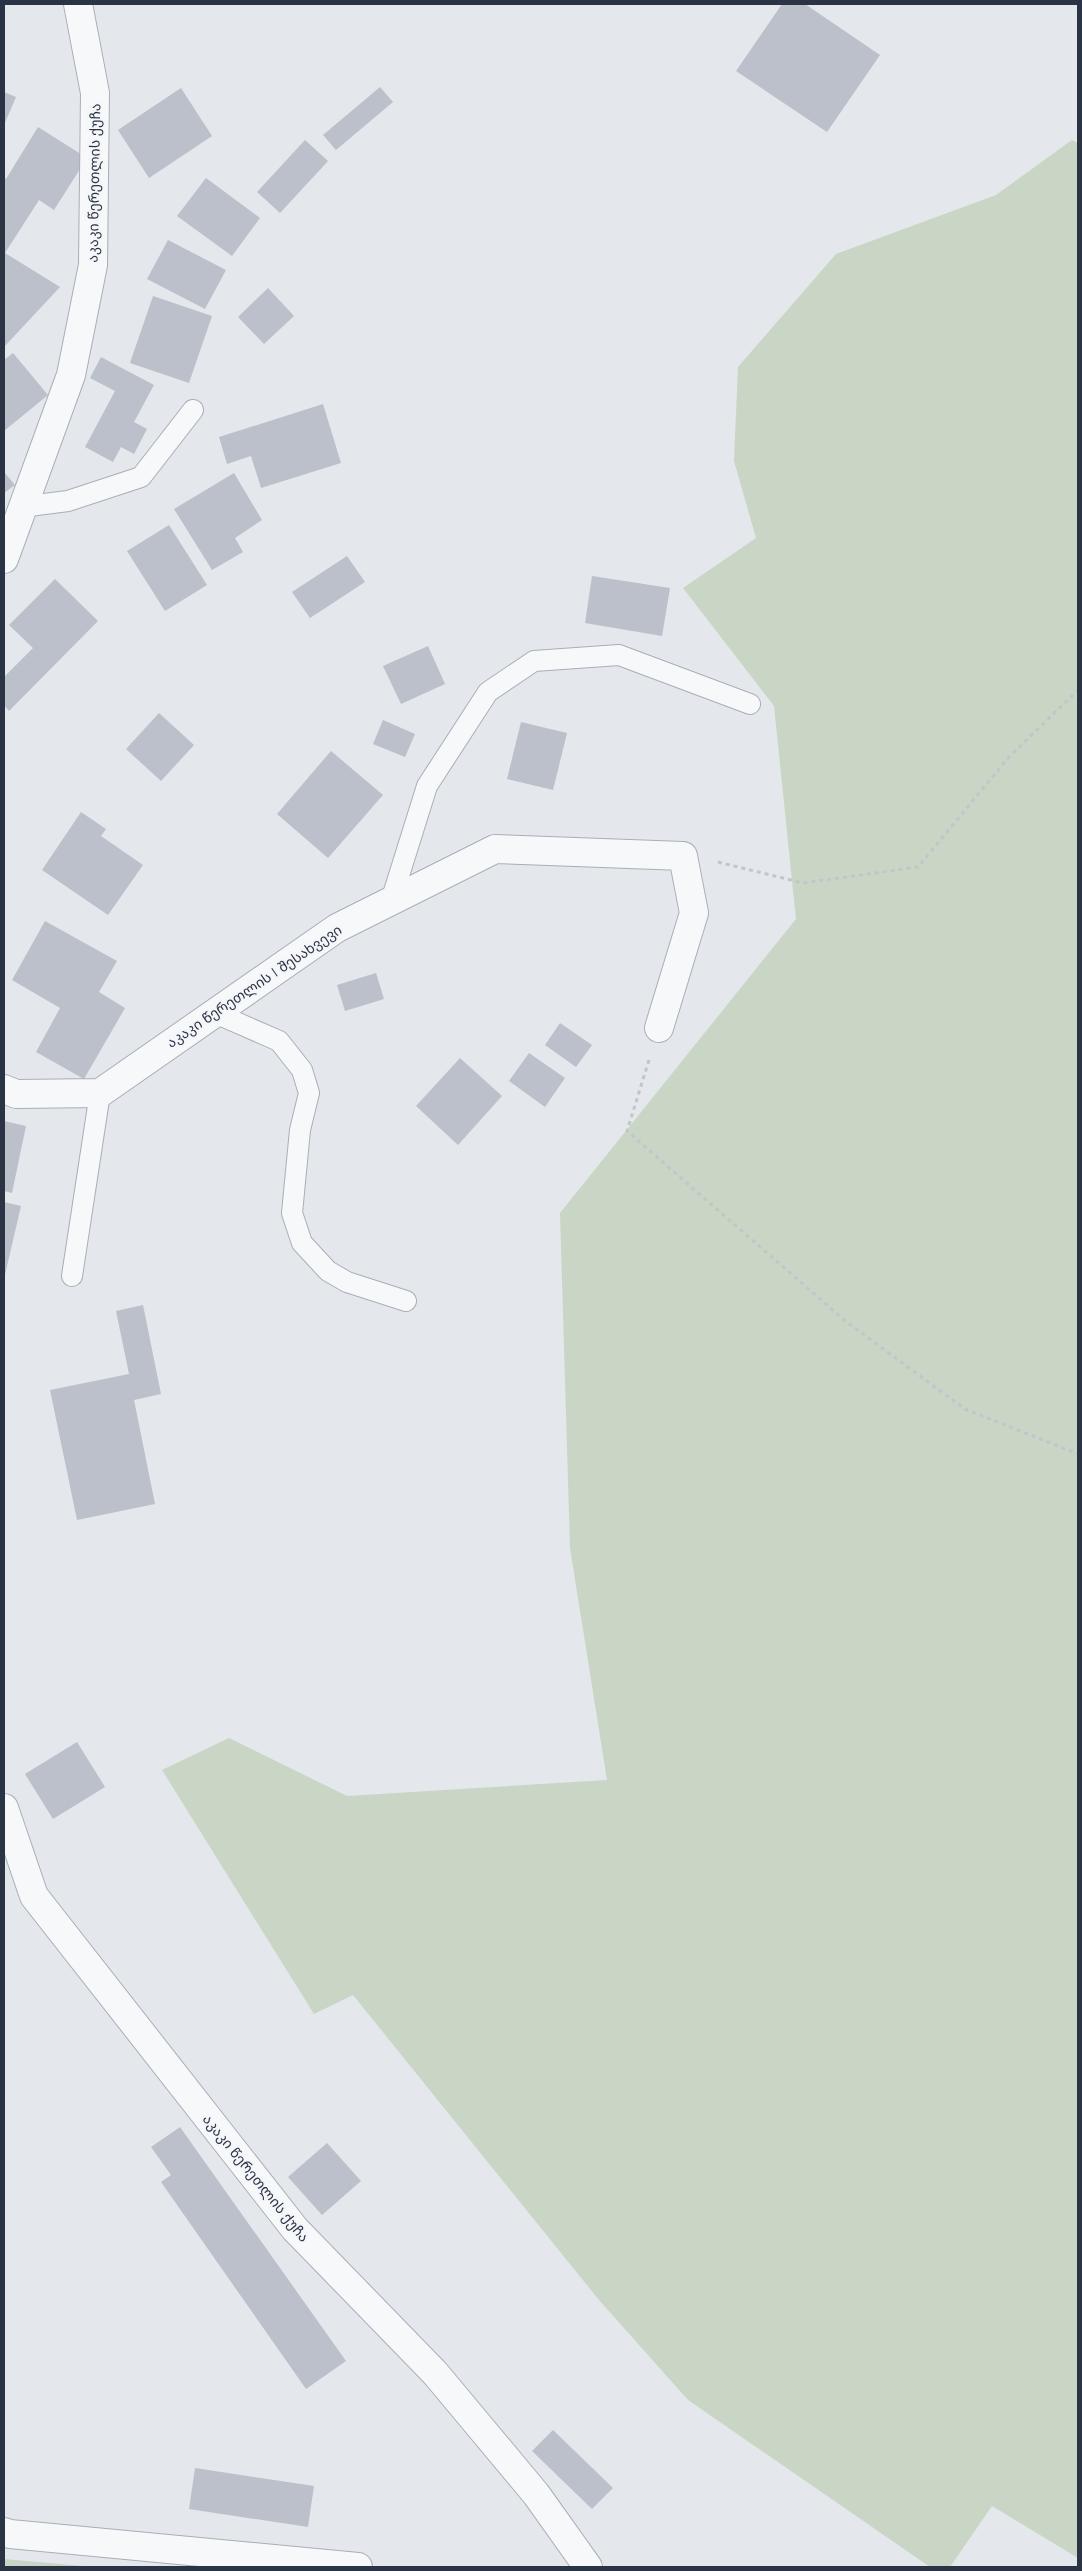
<svg xmlns="http://www.w3.org/2000/svg" width="1082" height="2571" font-family="Montserrat,'Noto Sans Georgian',sans-serif">
	<style>
		.green { fill: #c9d6c5 }
		.building { fill: #bbc0ca }
		.lines { fill: none; stroke-linecap: round; stroke-linejoin: round }
		.lane-casing { stroke: #a9aeb7; stroke-width: 22 }
		.street-casing { stroke: #a9aeb7; stroke-width: 30 }
		.path { stroke: #c2c5cb; stroke-width: 3; stroke-dasharray: 4 4; stroke-linecap: butt }
		.lane { stroke: #f7f8fa; stroke-width: 20 }
		.street { stroke: #f7f8fa; stroke-width: 28 }
		.labels { text-anchor: middle; dominant-baseline: central; stroke-width: 5; stroke-linejoin: round; paint-order: stroke }
		.street-label { font-size: 14px; fill: #2b3445; stroke: #f4f6f9 }
	</style>
	<rect width="100%" height="100%" fill="#e4e7ec"/>
	<g class="green">
		<polygon points="1072,140 1078,143 1078,2558 992,2506 950,2567 930,2567 688,2400 599,2300 353,1995 314,2014 162,1770 229,1738 347,1796 607,1780 570,1548 560,1213 796,919 774,706 683,588 756,538 734,461 738,367 836,254 996,195"/>
		<polygon points="4,2559 94,2567 4,2567"/>
	</g>
	<g class="building">
		<polygon points="782,4 805,4 880,55 827,132 736,71"/>
		<polygon points="380,87 393,102 336,150 323,135"/>
		<polygon points="181,88 212,136 149,178 118,130"/>
		<polygon points="4,92 16,97 4,125"/>
		<polygon points="38,127 87,158 54,210 39,200 5,253 60,287 4,347 4,178 6,179"/>
		<polygon points="305,140 328,161 280,213 257,192"/>
		<polygon points="206,178 260,218 232,256 177,216"/>
		<polygon points="168,240 226,270 205,309 147,279"/>
		<polygon points="268,288 294,316 264,344 238,317"/>
		<polygon points="153,296 212,316 189,383 130,363"/>
		<polygon points="13,353 48,395 4,431 4,360"/>
		<polygon points="101,357 154,385 134,422 147,429 134,454 121,447 113,462 85,447 115,391 90,378"/>
		<polygon points="323,404 341,463 261,488 251,456 227,464 219,437"/>
		<polygon points="4,472 15,485 4,493"/>
		<polygon points="234,473 262,520 235,538 243,552 212,570 174,509"/>
		<polygon points="169,525 207,585 165,611 127,551"/>
		<polygon points="347,556 365,582 310,618 292,592"/>
		<polygon points="592,576 670,588 662,636 585,623"/>
		<polygon points="55,579 98,621 9,711 4,705 4,677 33,648 9,625"/>
		<polygon points="428,646 445,684 401,704 383,666"/>
		<polygon points="159,713 194,745 161,781 126,749"/>
		<polygon points="383,720 415,734 405,757 373,744"/>
		<polygon points="521,722 567,733 553,790 507,779"/>
		<polygon points="331,751 383,795 328,858 277,814"/>
		<polygon points="81,812 106,829 101,836 143,865 108,915 42,870"/>
		<polygon points="45,921 117,961 99,992 125,1008 84,1079 36,1052 60,1008 12,980"/>
		<polygon points="376,973 384,999 345,1011 337,985"/>
		<polygon points="560,1023 592,1045 576,1067 545,1045"/>
		<polygon points="529,1053 565,1078 545,1107 509,1081"/>
		<polygon points="460,1058 502,1096 458,1145 416,1106"/>
		<polygon points="4,1121 26,1126 12,1193 4,1191"/>
		<polygon points="4,1202 21,1206 4,1279"/>
		<polygon points="143,1305 161,1394 134,1400 155,1504 77,1520 50,1390 129,1374 116,1311"/>
		<polygon points="77,1742 105,1787 53,1819 25,1774"/>
		<polygon points="180,2127 346,2361 306,2389 161,2182 171,2175 151,2147"/>
		<polygon points="327,2143 361,2181 322,2215 288,2177"/>
		<polygon points="553,2430 613,2488 592,2509 532,2451"/>
		<polygon points="195,2468 314,2486 308,2527 189,2509"/>
	</g>
	<g class="lines">
		<g class="lane-casing">
			<g id="lane">
				<polyline points="21,507 68,501 141,477 193,410"/>
				<polyline points="391,901 427,786 488,692 534,661 619,655 750,704"/>
				<polyline points="215,1013 279,1041 302,1070 309,1093 300,1130 292,1213 302,1243 328,1271 347,1282 406,1301"/>
				<polyline points="72,1276 100,1093"/>
			</g>
		</g>
		<g class="street-casing">
			<g id="street">
				<polyline points="4,559 71,375 93,265 95,93 78,4"/>
				<polyline points="4,1089 16,1094 100,1093 337,928 495,849 683,856 694,913 659,1028"/>
				<polyline points="4,1808 34,1896 295,2229 435,2373 536,2494 588,2567"/>
				<polyline points="4,2532 10,2534 358,2567"/>
			</g>
		</g>
		<g class="path">
			<polyline points="718,862 803,883 918,867 1009,757 1078,690"/>
			<polyline points="649,1060 627,1131 844,1320 965,1409 1078,1454"/>
		</g>
		<use href="#lane" class="lane"/>
		<use href="#street" class="street"/>
	</g>
	<g class="labels">
		<g class="street-label">
			<text transform="translate(94 183) rotate(-89)">აკაკი წერეთლის ქუჩა</text>
			<text transform="translate(254 986) rotate(-34)">აკაკი წერეთლის I შესახვევი</text>
			<text transform="translate(256 2178) rotate(51)">აკაკი წერეთლის ქუჩა</text>
		</g>
	</g>
	<rect width="1082" height="2571" fill="none" stroke="#2b3445" stroke-width="10"/>
</svg>
